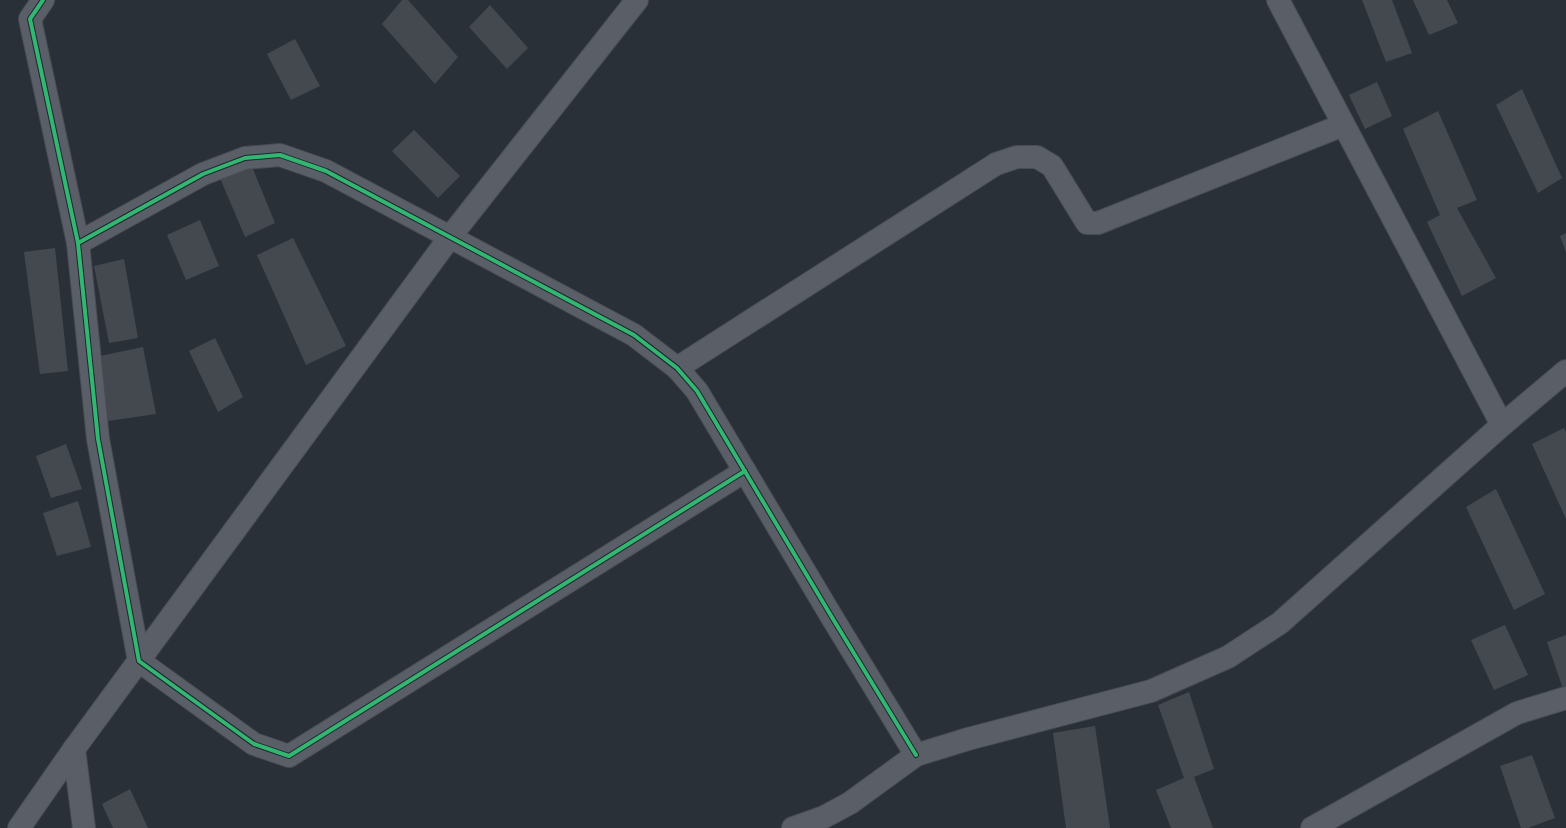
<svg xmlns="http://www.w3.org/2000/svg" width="1566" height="828" font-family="'PT Sans',sans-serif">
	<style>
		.building { fill: #444950 }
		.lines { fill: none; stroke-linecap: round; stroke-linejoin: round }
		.minor-casing { stroke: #484c53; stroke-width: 24 }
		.minor { stroke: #5a5e66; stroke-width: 22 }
		.cycleway-casing { stroke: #1d2633; stroke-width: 6 }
		.cycleway { stroke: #33b770; stroke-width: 4 }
	</style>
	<rect width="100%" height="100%" fill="#2a3038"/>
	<g class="building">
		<polygon points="402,0 408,0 458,57 435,84 382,24"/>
		<polygon points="1362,0 1392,0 1412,53 1386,62"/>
		<polygon points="1413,0 1447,0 1458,23 1429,35"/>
		<polygon points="490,5 528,48 507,69 469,27"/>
		<polygon points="295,39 320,86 291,100 267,54"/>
		<polygon points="1377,82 1392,116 1365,129 1349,95"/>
		<polygon points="1522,89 1562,178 1538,193 1496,105"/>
		<polygon points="1438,111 1477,200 1457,208 1496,278 1462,296 1427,222 1440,215 1403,129"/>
		<polygon points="414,130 460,176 438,198 392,151"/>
		<polygon points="251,164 275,223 245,237 220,178"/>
		<polygon points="200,220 219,266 186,280 167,235"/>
		<polygon points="1566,233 1566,252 1560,236"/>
		<polygon points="293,238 346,346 306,365 257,255"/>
		<polygon points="55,248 68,371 40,374 24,252"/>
		<polygon points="124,259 138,338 109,343 94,266"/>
		<polygon points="215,338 243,397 218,412 189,351"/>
		<polygon points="143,347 156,414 108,421 95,357"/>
		<polygon points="1564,428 1566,432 1566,519 1532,444"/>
		<polygon points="66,444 82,489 51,498 36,456"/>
		<polygon points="1496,489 1545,594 1514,610 1466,507"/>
		<polygon points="78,501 91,547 57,556 43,513"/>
		<polygon points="1505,625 1528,675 1494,690 1471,640"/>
		<polygon points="1566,635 1566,688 1563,689 1547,642"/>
		<polygon points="1189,692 1214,769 1194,777 1213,828 1171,828 1156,790 1184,778 1158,705"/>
		<polygon points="1095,726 1110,828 1066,828 1053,733"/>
		<polygon points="1532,755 1555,818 1528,828 1521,828 1500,766"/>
		<polygon points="130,789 148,828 113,828 102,804"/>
	</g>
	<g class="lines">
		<g class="minor-casing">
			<g id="minor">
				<polyline points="43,0 30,19 78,243 98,439 139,661 254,744 289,756 745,471"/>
				<polyline points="1278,0 1502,425"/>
				<polyline points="78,243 203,174 245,158 280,155 326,171 634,335 677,368 697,391 833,619 916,755"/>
				<polyline points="677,368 996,164 1017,157 1037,157 1052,166 1087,223 1098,223 1343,125"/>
				<polyline points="74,749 84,828"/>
				<polyline points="19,828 74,749 450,237 637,0"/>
				<polyline points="793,828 824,817 850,803 916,755 968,739 1151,691 1228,657 1280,623 1502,425 1566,371"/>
				<polyline points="1312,828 1517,713 1566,698"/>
			</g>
		</g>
		<use href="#minor" class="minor"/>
		<g class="cycleway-casing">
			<g id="cycleway">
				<polyline points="43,0 30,19 78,243 98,439 139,661 254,744 289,756 745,471"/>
				<polyline points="78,243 203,174 245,158 280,155 326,171 634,335 677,368 697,391 833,619 916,755"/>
			</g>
		</g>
		<use href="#cycleway" class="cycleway"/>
	</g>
</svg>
